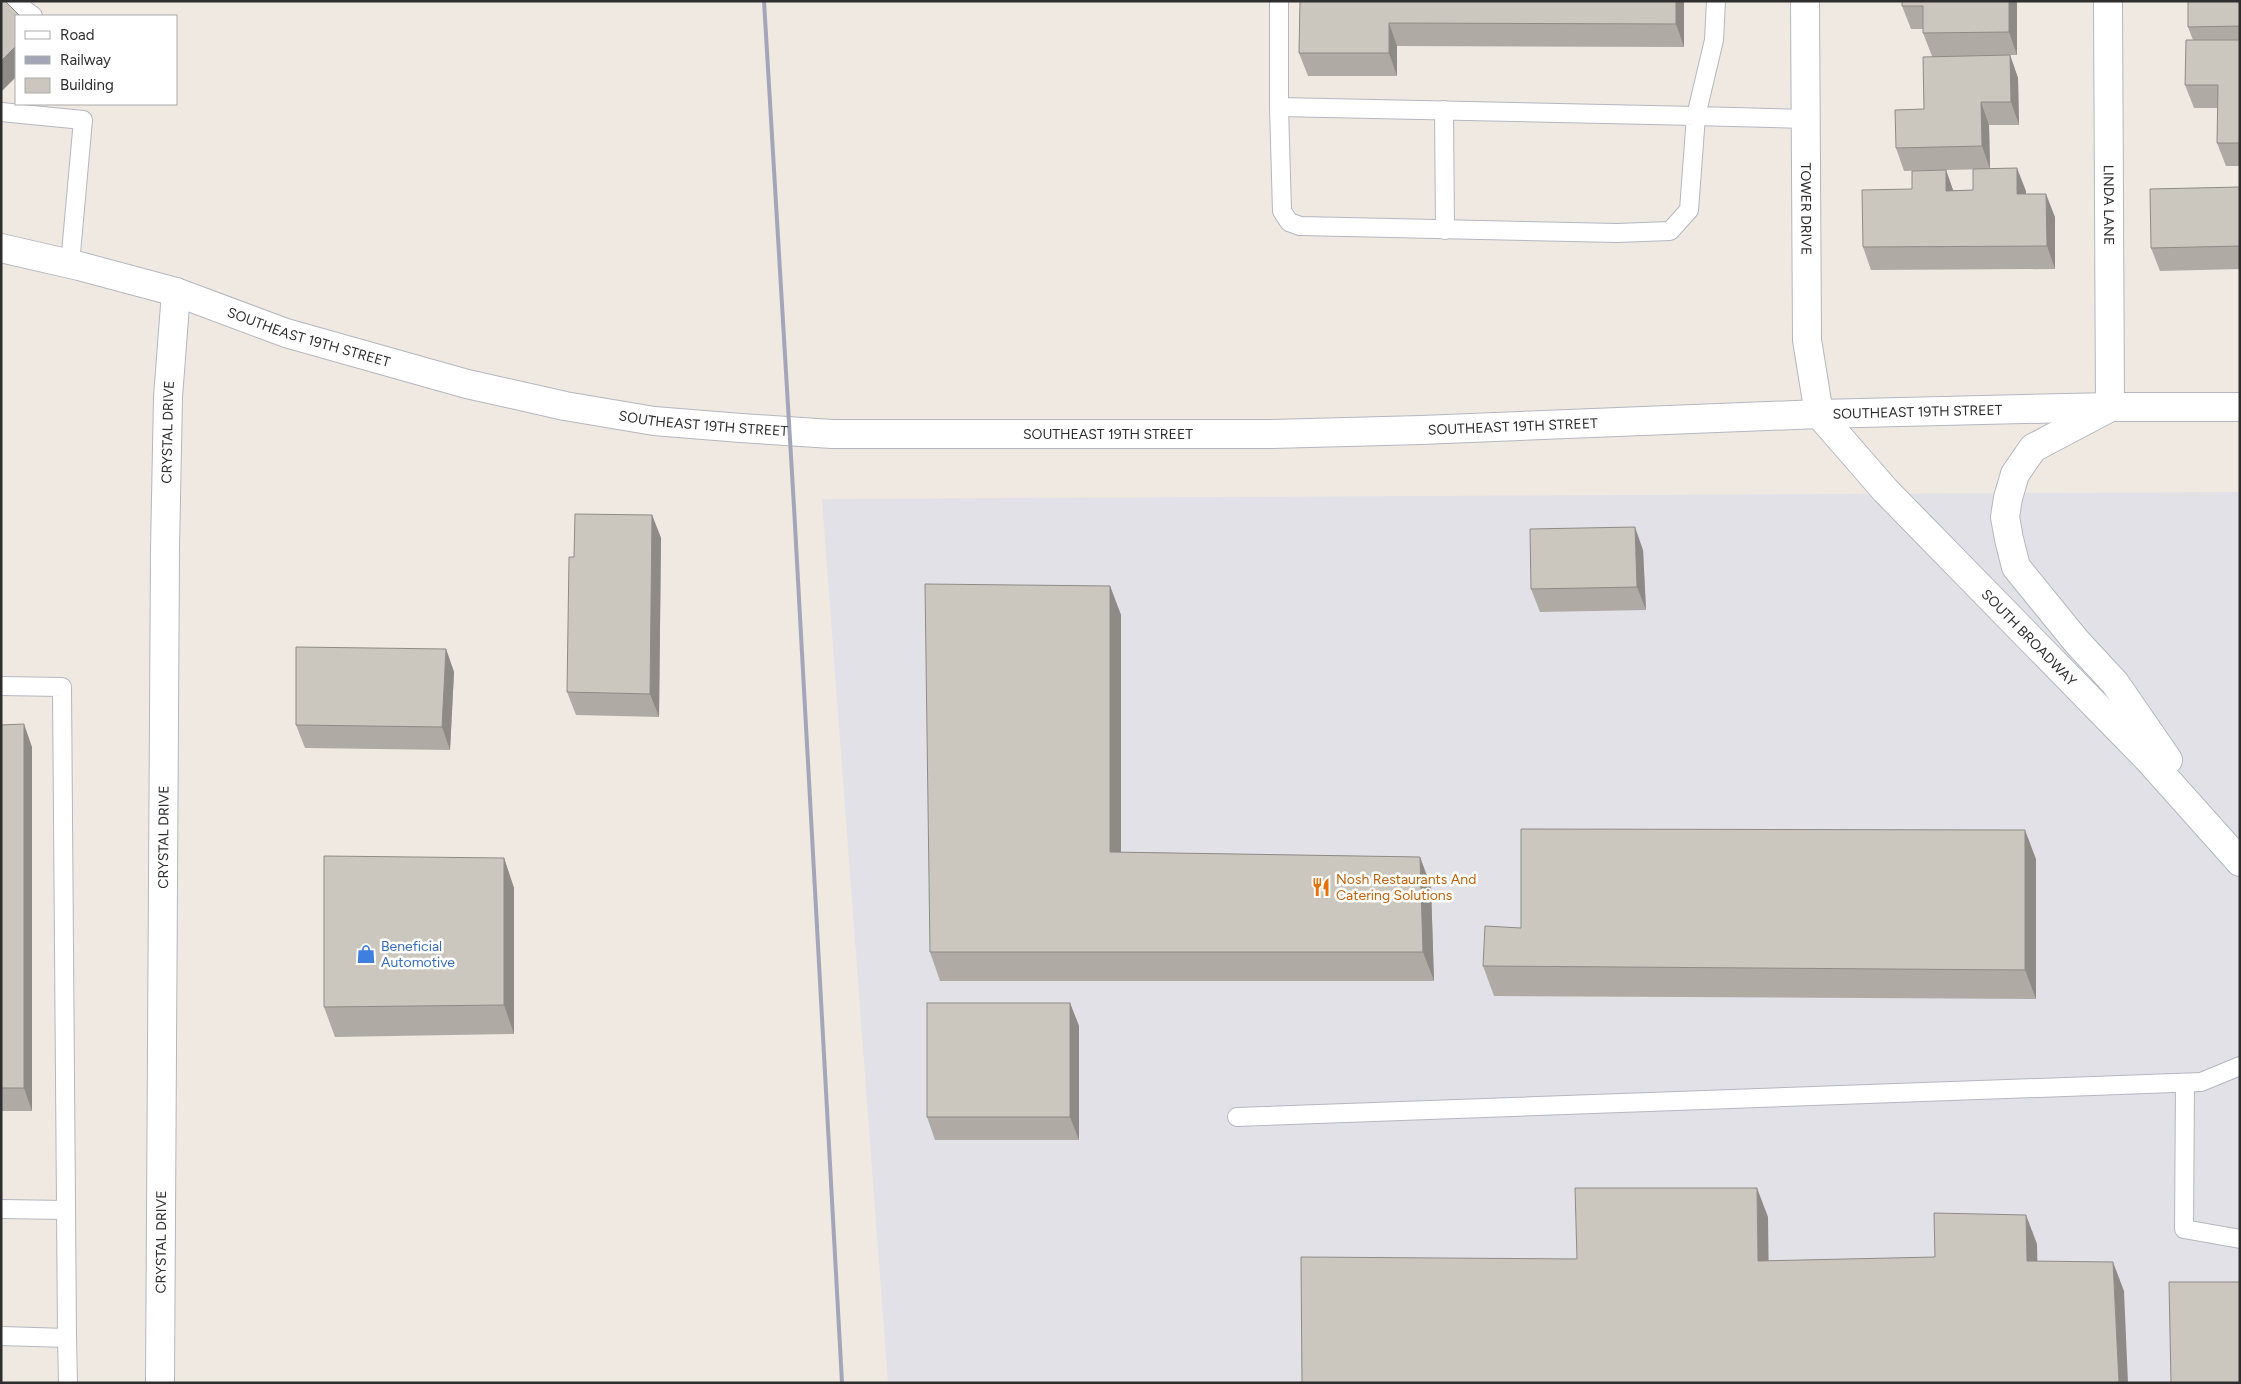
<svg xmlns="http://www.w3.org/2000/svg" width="2241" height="1384" font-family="Figtree,sans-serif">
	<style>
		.industrial { fill: #e3e1e8 }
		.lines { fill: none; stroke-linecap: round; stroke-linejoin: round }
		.lane-casing { stroke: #b4b7c1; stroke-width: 20 }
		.street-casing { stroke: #b4b7c1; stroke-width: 30 }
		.secondary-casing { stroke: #b4b7c1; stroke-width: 30 }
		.lane { stroke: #fff; stroke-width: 18 }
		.street { stroke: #fff; stroke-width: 28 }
		.secondary { stroke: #fff; stroke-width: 28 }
		.rail { stroke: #a3a6b8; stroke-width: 4 }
		.wall { fill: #afaba4 }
		.shaded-wall { fill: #8e8b86 }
		.building { fill: #cbc7bf; stroke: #8e8b86 }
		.labels { text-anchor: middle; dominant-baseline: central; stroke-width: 5; stroke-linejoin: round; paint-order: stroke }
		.street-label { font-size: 14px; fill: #2e2e2e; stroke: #fff }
		.food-label { font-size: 14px; fill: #c56008; stroke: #fff; text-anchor: start }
		.shop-label { font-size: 14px; fill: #366cbe; stroke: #fff; text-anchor: start }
	</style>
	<rect width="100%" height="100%" fill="#efe9e1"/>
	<polygon class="industrial" points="2240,492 2240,1383 888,1383 822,499"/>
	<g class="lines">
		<g class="lane-casing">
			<g id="lane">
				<polyline points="13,1 33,16"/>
				<polyline points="1279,1 1279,107 1696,116 1689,210 1670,231 1617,233 1300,226 1289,222 1282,211 1279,107"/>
				<polyline points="1716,1 1714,40 1696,116 1806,119"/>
				<polyline points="1444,110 1445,230"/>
				<polyline points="1,112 83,120 70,264"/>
				<polyline points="1,686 62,687 67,1338 1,1336"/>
				<polyline points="2185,1083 2184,1229 2240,1239"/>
				<polyline points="1237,1117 2201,1082 2240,1066"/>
				<polyline points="1,1209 66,1210"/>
				<polyline points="67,1338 68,1383"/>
			</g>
		</g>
		<g class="street-casing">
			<g id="street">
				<path id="s1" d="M2108,1L2110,407"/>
				<path id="s2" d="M160,1383L165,549L168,397L176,292"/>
			</g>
		</g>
		<g class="secondary-casing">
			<g id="secondary">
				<path id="s3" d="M1805,1L1807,340L1819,414L1885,490L2149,760L2240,862"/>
				<path id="s4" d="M1,248L79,266L176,292L286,333L467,384L565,406L654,421L741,428L832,434H1272L1421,430L1819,414L2110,407H2240"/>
				<polyline points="2105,410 2033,448 2015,474 2008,498 2005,517 2009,539 2016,567 2077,642 2115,683 2168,760"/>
			</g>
		</g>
		<use href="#lane" class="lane"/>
		<use href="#street" class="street"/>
		<use href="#secondary" class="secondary"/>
		<polyline class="rail" points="764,1 794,507 842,1383"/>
	</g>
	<g class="wall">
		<polygon points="1300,1 1684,1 1684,47 1397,46 1397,76 1308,76 1299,53"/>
		<polygon points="2017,1 2017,55 2010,55 2018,78 2019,125 1989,125 1990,169 1904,171 1896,148 1924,109 1932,56 1923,33 1923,29 1911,29 1902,6"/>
		<polygon points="2240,1 2240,166 2226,166 2217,143 2218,108 2194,108 2185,85 2193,40 2188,27"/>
		<polygon points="1946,170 1953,190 2026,191 2026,194 2055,217 2055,269 1871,270 1863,247 1912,189"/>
		<polygon points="2240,187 2240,269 2160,271 2151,248"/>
		<polygon points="652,515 661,538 659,717 576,715 567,692"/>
		<polygon points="1643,550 1646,610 1540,612 1531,589"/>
		<polygon points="1110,586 1121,615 1121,852 1420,857 1431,887 1434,981 940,981 930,952"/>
		<polygon points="446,649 454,672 450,750 305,748 296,725"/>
		<polygon points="1,725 32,747 32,1111 1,1111"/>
		<polygon points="504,858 514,888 514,1034 335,1037 324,1007"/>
		<polygon points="2036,859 2036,999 1494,996 1483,966 1521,928"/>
		<polygon points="1070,1003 1079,1026 1079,1140 935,1140 927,1117"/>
	</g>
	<g class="shaded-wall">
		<polygon points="1676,1 1684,1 1684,47 1676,24"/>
		<polygon points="2009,1 2017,1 2017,55 2009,32"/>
		<polygon points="1389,23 1397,46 1397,76 1389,53"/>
		<polygon points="16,46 16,77 1,92 1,61"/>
		<polygon points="2010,55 2018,78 2019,125 2011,102"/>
		<polygon points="1981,102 1989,125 1990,169 1982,146"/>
		<polygon points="2017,168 2026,191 2026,217 2017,194"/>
		<polygon points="1946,170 1954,193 1946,191"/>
		<polygon points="2046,194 2055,217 2055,269 2047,246"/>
		<polygon points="652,515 661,538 659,717 650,694"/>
		<polygon points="1635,527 1643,550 1646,610 1637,587"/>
		<polygon points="1110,586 1121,615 1121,881 1110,852"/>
		<polygon points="446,649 454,672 450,750 442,727"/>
		<polygon points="24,724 32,747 32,1111 24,1088"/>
		<polygon points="2025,830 2036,859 2036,999 2025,970"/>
		<polygon points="1420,857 1431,887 1434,981 1423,952"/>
		<polygon points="504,858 514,888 514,1034 504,1005"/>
		<polygon points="1070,1003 1079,1026 1079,1140 1070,1117"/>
		<polygon points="1757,1188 1768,1217 1769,1290 1758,1261"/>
		<polygon points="2026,1215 2037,1244 2038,1290 2027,1261"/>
		<polygon points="2113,1262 2124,1291 2128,1383 2119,1383"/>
	</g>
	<g class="building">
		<polygon points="1,1 5,1 20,16 16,16 16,46 1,61"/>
		<polygon points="1300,1 1676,1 1676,24 1389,23 1389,53 1299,53"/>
		<polygon points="1902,1 2009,1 2009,32 1923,33 1923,6 1902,6"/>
		<polygon points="2188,1 2240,1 2240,26 2188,27"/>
		<polygon points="2186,40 2240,40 2240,143 2217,143 2218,85 2185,85"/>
		<polygon points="2010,55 2011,102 1981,102 1982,146 1896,148 1895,110 1924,109 1923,57"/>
		<polygon points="2017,168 2017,194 2046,194 2047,246 1863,247 1862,190 1912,189 1912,171 1946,170 1946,191 1973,190 1973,169"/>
		<polygon points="2240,187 2240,246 2151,248 2150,189"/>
		<polygon points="575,514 652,515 650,694 567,692 569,557 574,557"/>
		<polygon points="1635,527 1637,587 1531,589 1530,529"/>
		<polygon points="925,584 1110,586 1110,852 1420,857 1423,952 930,952"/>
		<polygon points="296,647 446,649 442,727 296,725"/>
		<polygon points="24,724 24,1088 1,1088 1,725"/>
		<polygon points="1521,829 2025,830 2025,970 1483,966 1485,926 1521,928"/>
		<polygon points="324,856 504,858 504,1005 324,1007"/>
		<rect x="927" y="1003" width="143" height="114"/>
		<polygon points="1575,1188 1757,1188 1758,1261 1935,1257 1934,1213 2026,1215 2027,1261 2113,1262 2119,1383 1302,1383 1301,1257 1577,1259"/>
		<polygon points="2169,1282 2240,1282 2240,1383 2171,1383"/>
	</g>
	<defs>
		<g id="restaurant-bare" transform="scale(1.5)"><path d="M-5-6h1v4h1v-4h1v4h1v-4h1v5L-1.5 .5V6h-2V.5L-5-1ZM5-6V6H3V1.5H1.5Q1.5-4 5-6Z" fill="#e8710a" stroke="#fff" stroke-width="2.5" paint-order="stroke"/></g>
		<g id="shop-bare" transform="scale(1.5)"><path d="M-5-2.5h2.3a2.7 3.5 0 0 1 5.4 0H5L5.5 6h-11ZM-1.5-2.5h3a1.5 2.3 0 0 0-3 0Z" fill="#3f7fe0" stroke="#fff" stroke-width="2.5" paint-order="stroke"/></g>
	</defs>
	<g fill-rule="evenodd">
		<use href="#restaurant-bare" x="1321" y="887"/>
		<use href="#shop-bare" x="366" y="954"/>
	</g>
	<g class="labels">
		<g class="street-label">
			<text stroke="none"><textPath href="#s1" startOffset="204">LINDA LANE</textPath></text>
			<text stroke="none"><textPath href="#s3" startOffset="208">TOWER DRIVE</textPath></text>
			<text stroke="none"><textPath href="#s4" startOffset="321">SOUTHEAST 19TH STREET</textPath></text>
			<text stroke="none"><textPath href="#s4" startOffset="1941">SOUTHEAST 19TH STREET</textPath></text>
			<text stroke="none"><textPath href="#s4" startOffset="726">SOUTHEAST 19TH STREET</textPath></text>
			<text stroke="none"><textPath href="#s4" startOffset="1536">SOUTHEAST 19TH STREET</textPath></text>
			<text stroke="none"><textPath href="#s2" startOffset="951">CRYSTAL DRIVE</textPath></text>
			<text stroke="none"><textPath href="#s4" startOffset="1131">SOUTHEAST 19TH STREET</textPath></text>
			<text stroke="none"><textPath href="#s3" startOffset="721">SOUTH BROADWAY</textPath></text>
			<text stroke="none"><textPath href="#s2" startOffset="546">CRYSTAL DRIVE</textPath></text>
			<text stroke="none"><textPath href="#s2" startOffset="141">CRYSTAL DRIVE</textPath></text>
		</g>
		<g class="food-label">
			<text x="1336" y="879">Nosh Restaurants And<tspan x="1336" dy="16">Catering Solutions</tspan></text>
		</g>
		<g class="shop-label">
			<text x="381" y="946">Beneficial<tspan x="381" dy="16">Automotive</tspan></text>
		</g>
	</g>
	<rect width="2241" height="1384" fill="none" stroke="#2e2e2e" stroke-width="5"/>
	<rect x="15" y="15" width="162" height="90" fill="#ffffff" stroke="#ababab"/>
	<rect x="25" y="31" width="25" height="8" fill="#ffffff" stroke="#ababab"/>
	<text x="60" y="40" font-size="15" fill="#2e2e2e">Road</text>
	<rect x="25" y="56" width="25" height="8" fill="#a3a6b8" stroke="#ababab"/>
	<text x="60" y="65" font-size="15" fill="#2e2e2e">Railway</text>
	<rect x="25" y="78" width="25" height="15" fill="#cbc7bf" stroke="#ababab"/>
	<text x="60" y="90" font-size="15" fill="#2e2e2e">Building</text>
</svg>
